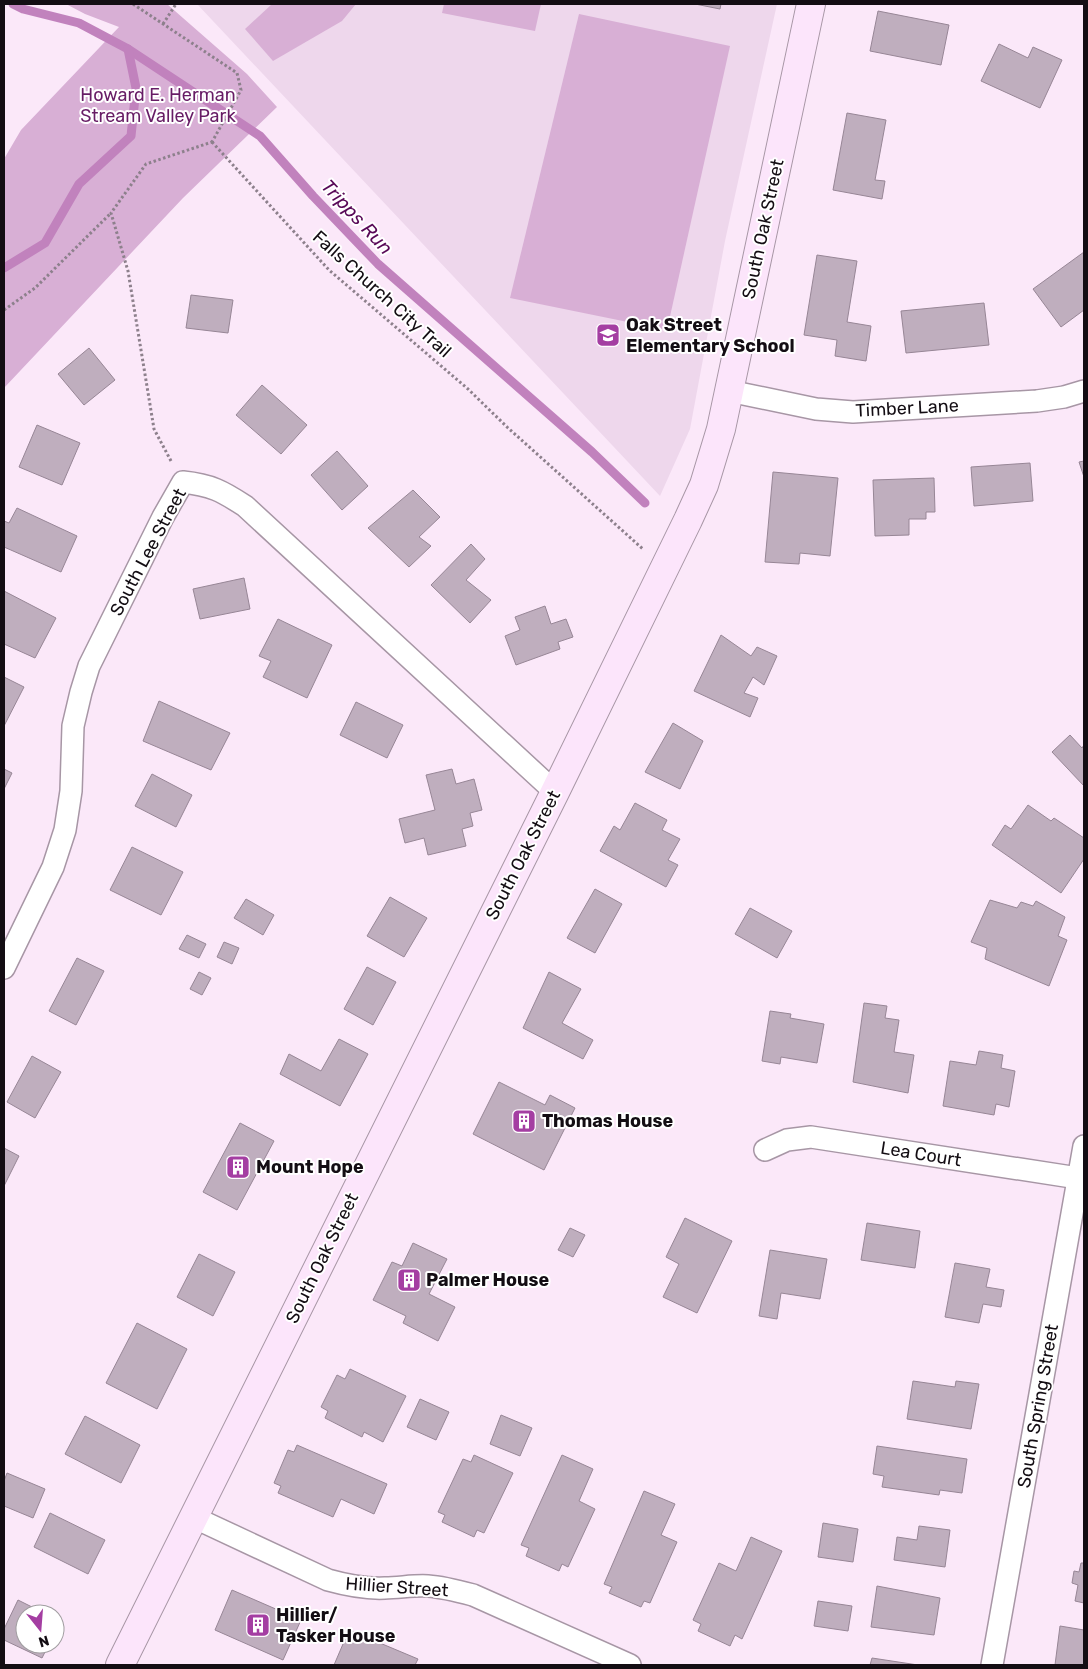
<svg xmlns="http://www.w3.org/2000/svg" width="1088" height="1669" font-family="Rubik,sans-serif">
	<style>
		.built { fill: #eed7ec }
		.green { fill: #d8afd5 }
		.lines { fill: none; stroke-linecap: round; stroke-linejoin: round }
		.stream { stroke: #c182bd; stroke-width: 9 }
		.building { fill: #bfaebe; stroke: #978696 }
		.street-casing { stroke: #a796a5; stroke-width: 24 }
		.secondary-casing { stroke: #a796a5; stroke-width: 30 }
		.path { stroke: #8d808c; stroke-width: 3; stroke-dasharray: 2.5 2.5; stroke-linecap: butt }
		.street { stroke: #fff; stroke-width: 21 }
		.secondary { stroke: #fce5fb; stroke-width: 28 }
		.labels { text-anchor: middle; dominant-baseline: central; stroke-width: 4; stroke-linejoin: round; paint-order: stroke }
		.park-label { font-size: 18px; fill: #671c65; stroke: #fff }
		.street-label { font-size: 18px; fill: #130d13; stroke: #fff }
		.poi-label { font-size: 18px; font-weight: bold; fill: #130d13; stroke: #fff; text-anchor: start }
		.water-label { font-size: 19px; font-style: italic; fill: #580957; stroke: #fff }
	</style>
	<rect width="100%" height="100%" fill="#fbe8f9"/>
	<polygon class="built" points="197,4 777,4 725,241 690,429 660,496"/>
	<g class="green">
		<polygon points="66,4 167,4 247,74 277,107 183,198 4,388 4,159 21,130 119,27 85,14"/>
		<polygon points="272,4 356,4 342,21 273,61 245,29"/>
		<polygon points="444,4 541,4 535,31 442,13"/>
		<polygon points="579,14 730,46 667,330 510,298"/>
	</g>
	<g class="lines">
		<g class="stream">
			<polyline points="13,4 23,9 79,23 128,49 260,136 313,196 378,264 592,452 645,503"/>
			<polyline points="4,268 45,243 79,184 131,136 136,88 128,49"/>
		</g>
	</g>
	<g class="building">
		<polygon points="695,4 721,4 720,9"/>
		<polygon points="878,11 949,25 941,65 870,51"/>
		<polygon points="999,44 1028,58 1033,47 1062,60 1040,108 981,81"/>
		<polygon points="847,113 886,120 875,180 885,181 882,199 833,190"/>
		<polygon points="1084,252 1084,310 1061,327 1033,289"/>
		<polygon points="817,255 857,261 847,322 871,326 866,361 835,356 837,340 804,335"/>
		<polygon points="191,295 233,300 228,333 186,328"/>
		<polygon points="984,303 989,345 906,353 901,311"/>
		<polygon points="89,348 115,380 84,405 58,374"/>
		<polygon points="262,385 307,425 281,454 236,415"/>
		<polygon points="37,425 80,443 62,485 19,467"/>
		<polygon points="337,451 368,486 342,510 311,475"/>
		<polygon points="1084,461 1084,477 1079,462"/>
		<polygon points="1030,463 1033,501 974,506 971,467"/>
		<polygon points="773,472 838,478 830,556 800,553 799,564 765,562"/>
		<polygon points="934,478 935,512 926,512 926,519 909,519 909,535 875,536 873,480"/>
		<polygon points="413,490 440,517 419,537 431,546 409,567 368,528"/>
		<polygon points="17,508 77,536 61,572 4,547 4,521 9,523"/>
		<polygon points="471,544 485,559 466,580 491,600 470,623 431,585"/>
		<polygon points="244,578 250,609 200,619 193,589"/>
		<polygon points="4,591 56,618 35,658 4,644"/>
		<polygon points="545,606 551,624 566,619 573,637 558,642 560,649 516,665 505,636 520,630 515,617"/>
		<polygon points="278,619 332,645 307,698 263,677 271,661 259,656"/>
		<polygon points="721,635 751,656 757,647 777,656 764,685 753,677 744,693 758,698 750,717 694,691"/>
		<polygon points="4,677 24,687 4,726"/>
		<polygon points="159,701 230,733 211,770 143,741"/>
		<polygon points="356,702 403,725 387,758 340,735"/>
		<polygon points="673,723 703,741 680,789 645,772"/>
		<polygon points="1070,735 1082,748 1084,745 1084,786 1052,752"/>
		<polygon points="4,769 12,773 4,789"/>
		<polygon points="452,769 456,784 474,779 482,810 470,813 473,826 462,829 466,846 428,855 424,838 405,843 399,819 435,810 426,775"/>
		<polygon points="152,774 192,795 176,827 135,806"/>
		<polygon points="635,803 667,820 662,830 680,839 668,860 678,865 666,887 600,851 614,826 620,830"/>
		<polygon points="1028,805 1051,821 1054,818 1084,838 1084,859 1061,893 992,845 1005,825 1011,829"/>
		<polygon points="132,847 183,872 161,915 110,890"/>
		<polygon points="595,889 622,904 595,953 567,938"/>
		<polygon points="390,897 427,918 404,957 367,936"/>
		<polygon points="246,899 274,915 263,935 234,918"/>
		<polygon points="990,900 1017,908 1021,902 1033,906 1036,901 1065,917 1058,936 1067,940 1049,986 985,959 987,948 971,942"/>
		<polygon points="750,908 792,931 777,958 735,934"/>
		<polygon points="187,935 206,944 199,958 179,949"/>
		<polygon points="224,942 239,948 232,964 217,957"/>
		<polygon points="77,958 104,971 76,1025 49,1011"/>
		<polygon points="367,967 396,982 373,1025 344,1009"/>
		<polygon points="199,972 211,978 202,995 190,989"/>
		<polygon points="549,972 581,989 562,1023 593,1040 583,1059 523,1028"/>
		<polygon points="864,1003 887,1006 885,1018 899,1020 894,1052 914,1055 908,1093 853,1082"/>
		<polygon points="770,1011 791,1014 790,1018 824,1024 817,1063 781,1057 780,1064 762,1061"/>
		<polygon points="339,1039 368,1054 340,1106 280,1074 289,1054 321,1071"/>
		<polygon points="979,1051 1003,1055 1001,1068 1015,1071 1009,1107 996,1104 994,1115 943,1106 950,1061 976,1065"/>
		<polygon points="32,1056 61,1072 35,1118 7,1102"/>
		<polygon points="499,1082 545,1105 550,1095 575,1108 544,1170 473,1134"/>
		<polygon points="240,1123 274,1141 237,1210 203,1192"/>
		<polygon points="4,1148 19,1156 4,1186"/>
		<polygon points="685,1218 732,1241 697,1313 663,1297 679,1264 666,1257"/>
		<polygon points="867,1223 920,1231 915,1268 861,1260"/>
		<polygon points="570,1228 585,1235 573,1257 558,1250"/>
		<polygon points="413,1243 447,1259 429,1294 455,1307 438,1341 403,1323 406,1316 373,1300 392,1262 402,1266"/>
		<polygon points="770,1250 827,1259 820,1299 781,1293 777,1319 759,1316"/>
		<polygon points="199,1254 235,1272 213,1316 177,1297"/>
		<polygon points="955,1263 990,1269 986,1287 1004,1290 1001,1307 983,1304 979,1323 945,1317"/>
		<polygon points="137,1323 187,1349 157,1409 106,1383"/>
		<polygon points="350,1369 406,1396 383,1442 364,1432 362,1437 325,1418 328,1411 321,1407 337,1375 345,1379"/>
		<polygon points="913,1381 955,1387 956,1381 979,1384 971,1429 907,1419"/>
		<polygon points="420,1399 449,1412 436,1440 407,1427"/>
		<polygon points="501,1415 532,1428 520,1456 490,1444"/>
		<polygon points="85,1416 140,1445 121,1483 65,1454"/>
		<polygon points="297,1445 387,1484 374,1514 341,1499 333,1517 278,1493 281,1486 274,1483 288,1450 294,1452"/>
		<polygon points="877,1446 967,1459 962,1493 940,1490 939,1495 882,1487 884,1476 873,1474"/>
		<polygon points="474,1455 513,1473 484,1533 477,1530 474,1537 442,1522 445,1515 438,1512 463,1459 471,1462"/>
		<polygon points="562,1455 593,1469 579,1501 595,1509 568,1567 562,1564 559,1571 526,1556 529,1548 521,1545"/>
		<polygon points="7,1473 45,1489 33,1518 4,1506 4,1481"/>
		<polygon points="644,1491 675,1504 661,1535 677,1542 650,1603 644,1601 641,1607 609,1593 612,1587 604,1584"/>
		<polygon points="50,1513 105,1540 88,1574 34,1547"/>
		<polygon points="823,1523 858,1529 853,1562 818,1557"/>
		<polygon points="919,1526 950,1530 945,1567 894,1560 897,1537 917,1540"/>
		<polygon points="751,1537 782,1551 742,1639 735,1635 730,1646 698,1631 701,1624 693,1620 719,1563 736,1571"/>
		<polygon points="1081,1563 1084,1563 1084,1603 1075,1601 1078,1585 1072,1583 1074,1571 1079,1572"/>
		<polygon points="877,1586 940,1598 934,1635 871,1627"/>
		<polygon points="232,1590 301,1620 283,1660 215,1630"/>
		<polygon points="18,1600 46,1614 25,1614 25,1644 49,1644 42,1658 4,1640 4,1629"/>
		<polygon points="818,1601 852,1606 848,1631 814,1626"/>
		<polygon points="1060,1626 1084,1630 1084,1665 1055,1665"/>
		<polygon points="349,1630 418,1659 415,1665 334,1665"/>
		<polygon points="872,1658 918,1665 870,1665"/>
	</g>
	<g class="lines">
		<g class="street-casing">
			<g id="street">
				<polyline points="729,391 816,409 853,412 1037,401 1064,397 1084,391"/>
				<path d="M4,968L53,867L65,830L71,791L73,726L81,692L89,666L163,517L183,482C211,485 222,491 245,506L555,792"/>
				<polyline points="765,1150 787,1140 811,1137 1078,1178"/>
				<path d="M193,1517L328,1580C346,1585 366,1589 385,1588C399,1588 414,1585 428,1586C443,1587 458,1591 473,1595L630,1665"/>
				<polyline points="992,1665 1084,1146"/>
			</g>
		</g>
		<g class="secondary-casing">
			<polyline id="secondary" points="120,1665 555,792 688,520 704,485 721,429 811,4"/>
		</g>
		<g class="path">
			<polyline points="133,4 237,73 241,90 212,142"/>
			<polyline points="163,24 176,4"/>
			<polyline points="212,142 329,270 468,389 507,427 644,550"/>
			<polyline points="4,310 35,288 111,213"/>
			<polyline points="171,461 154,429 128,271 111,213 146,164 212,142"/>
		</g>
		<use href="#street" class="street"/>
		<use href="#secondary" class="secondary"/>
	</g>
	<defs>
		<g id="school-square" transform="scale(1.25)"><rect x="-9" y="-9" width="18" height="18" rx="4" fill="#a43ea2" stroke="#fff"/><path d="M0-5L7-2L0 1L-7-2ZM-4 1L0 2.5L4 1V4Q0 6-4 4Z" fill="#fff"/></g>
		<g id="building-square" transform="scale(1.25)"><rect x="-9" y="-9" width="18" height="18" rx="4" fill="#a43ea2" stroke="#fff"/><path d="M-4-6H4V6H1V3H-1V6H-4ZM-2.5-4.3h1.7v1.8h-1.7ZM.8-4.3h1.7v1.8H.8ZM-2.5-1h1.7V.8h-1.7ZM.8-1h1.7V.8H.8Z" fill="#fff"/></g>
	</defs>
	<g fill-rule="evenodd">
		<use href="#school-square" x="608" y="335"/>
		<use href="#building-square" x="524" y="1121"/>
		<use href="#building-square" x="238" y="1167"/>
		<use href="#building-square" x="409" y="1280"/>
		<use href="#building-square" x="258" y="1625"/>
	</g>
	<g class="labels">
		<g class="park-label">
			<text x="158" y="95">Howard E. Herman<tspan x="158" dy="21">Stream Valley Park</tspan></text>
		</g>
		<g class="street-label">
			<text transform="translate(763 229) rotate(-78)">South Oak Street</text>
			<text transform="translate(382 294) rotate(42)">Falls Church City Trail</text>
			<text transform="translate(907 408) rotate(-3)">Timber Lane</text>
			<text transform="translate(148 552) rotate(-62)">South Lee Street</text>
			<text transform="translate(523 855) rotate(-63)">South Oak Street</text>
			<text transform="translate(921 1154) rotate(9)">Lea Court</text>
			<text transform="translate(322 1258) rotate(-64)">South Oak Street</text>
			<text transform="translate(1038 1406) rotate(-80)">South Spring Street</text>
			<text transform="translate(397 1587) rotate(4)">Hillier Street</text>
		</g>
		<g class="poi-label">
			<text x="626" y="325">Oak Street<tspan x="626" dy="21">Elementary School</tspan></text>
			<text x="542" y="1121">Thomas House</text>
			<text x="256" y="1167">Mount Hope</text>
			<text x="426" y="1280">Palmer House</text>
			<text x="276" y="1615">Hillier/<tspan x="276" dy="21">Tasker House</tspan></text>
		</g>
		<g class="water-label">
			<text transform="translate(357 217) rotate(47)">Tripps Run</text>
		</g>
	</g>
	<rect width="1088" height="1669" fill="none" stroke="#130d13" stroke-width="10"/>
	<g transform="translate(40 1629) rotate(163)"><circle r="24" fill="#ffffff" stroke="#a19ea1"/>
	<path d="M0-4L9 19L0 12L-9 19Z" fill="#a43ea2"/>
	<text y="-8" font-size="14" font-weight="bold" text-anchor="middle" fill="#130d13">N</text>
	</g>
</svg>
